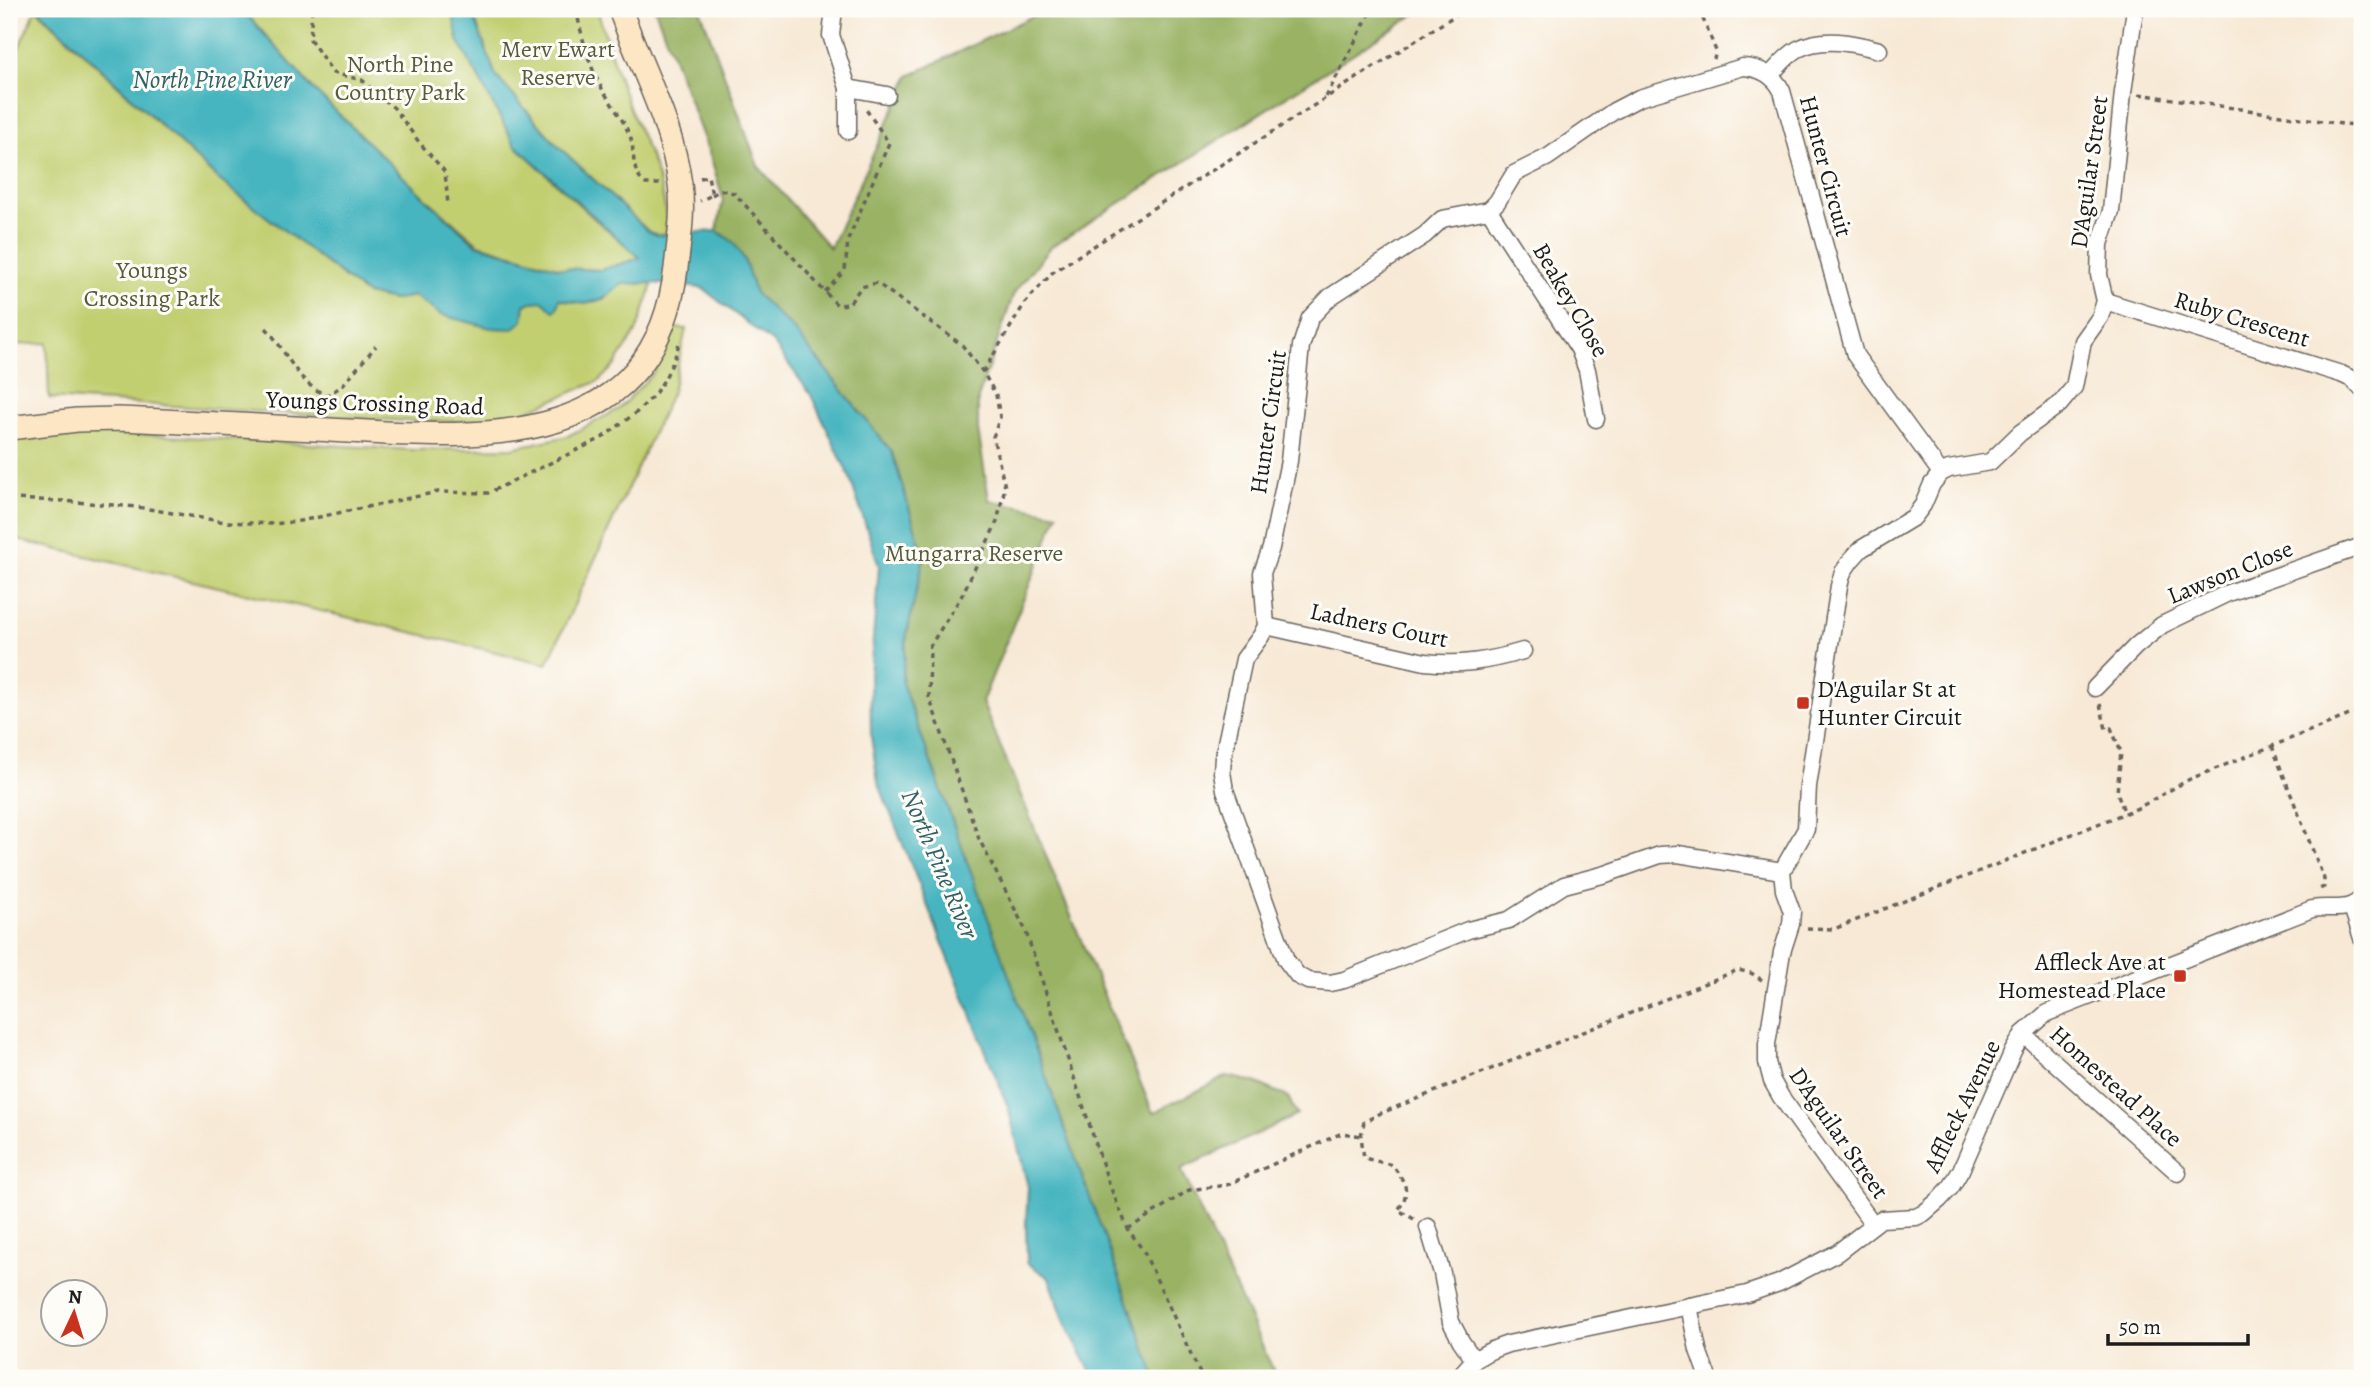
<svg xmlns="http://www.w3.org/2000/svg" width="2371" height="1387" font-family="Alegreya,serif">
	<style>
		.green { fill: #c2cf71; stroke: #6f7646; stroke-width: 2 }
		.forest { fill: #99b263; stroke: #5a6740; stroke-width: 2 }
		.water { fill: #46b5c0; stroke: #31686e; stroke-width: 2 }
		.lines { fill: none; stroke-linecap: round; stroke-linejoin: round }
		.minor-casing { stroke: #69645d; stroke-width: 19 }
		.secondary-casing { stroke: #69645d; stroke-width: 26 }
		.path { stroke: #69645d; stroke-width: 3.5; stroke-dasharray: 5 5; stroke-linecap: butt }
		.minor { stroke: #fff; stroke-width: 16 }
		.secondary { stroke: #fce6c4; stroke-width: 23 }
		.poi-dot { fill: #c8321e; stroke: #fdfcf7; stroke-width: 2.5 }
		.labels { text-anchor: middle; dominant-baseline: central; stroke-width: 6; stroke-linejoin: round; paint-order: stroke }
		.park-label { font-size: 24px; fill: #565b3a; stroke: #fdfcf7 }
		.street-label { font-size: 24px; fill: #1c1c1c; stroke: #fdfcf7 }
		.poi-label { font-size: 24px; fill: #1c1c1c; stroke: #fdfcf7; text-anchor: start }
		.water-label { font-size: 26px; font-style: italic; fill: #2f6166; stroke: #fdfcf7 }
	</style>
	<rect width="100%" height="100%" fill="#fdfcf7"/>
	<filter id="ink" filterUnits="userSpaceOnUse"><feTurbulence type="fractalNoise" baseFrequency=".0143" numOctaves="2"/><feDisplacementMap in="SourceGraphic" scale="14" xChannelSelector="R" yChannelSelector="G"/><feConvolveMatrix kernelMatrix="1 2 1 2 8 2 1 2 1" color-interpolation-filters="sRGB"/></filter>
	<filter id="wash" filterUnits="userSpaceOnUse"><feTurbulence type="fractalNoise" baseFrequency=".00686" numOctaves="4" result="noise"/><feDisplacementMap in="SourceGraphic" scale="28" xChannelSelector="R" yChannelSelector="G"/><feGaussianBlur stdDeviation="1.57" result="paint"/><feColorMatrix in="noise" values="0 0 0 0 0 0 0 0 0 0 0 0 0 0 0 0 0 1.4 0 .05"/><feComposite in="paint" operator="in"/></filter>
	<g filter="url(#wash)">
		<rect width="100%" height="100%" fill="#f7e9d5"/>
		<g class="green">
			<polygon points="36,9 218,179 366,294 393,300 414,296 441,315 525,305 531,302 559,299 603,299 622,284 653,283 637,330 615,365 599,381 517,415 488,420 424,422 49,398 47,343 9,345 9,69"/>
			<polygon points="242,9 452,9 458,40 515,145 592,217 641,258 600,270 560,268 479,244 421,194 315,91"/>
			<path d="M471,9H597C608,43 617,78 631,111C648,153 667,186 667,234L657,235L648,231L556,144L496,76Z"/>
			<polygon points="675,328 686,329 672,392 547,664 9,538 9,439 80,431 413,450 512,448 568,436 619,409 654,372"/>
		</g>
		<polygon class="forest" points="655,9 700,9 758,166 830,248 909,76 1047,9 1423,9 1051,247 1014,293 978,398 978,430 989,500 1058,514 982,702 1153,1113 1227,1076 1255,1082 1288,1097 1297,1115 1181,1169 1277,1378 1156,1378 1150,1364 902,683 907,633 924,557 794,330 755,293 744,259 733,242 717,231 723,199 711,158"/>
		<polygon class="water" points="38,9 242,9 315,91 421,194 476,244 560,268 600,270 640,258 515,145 458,40 452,9 471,9 496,76 556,144 648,231 657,235 717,231 733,242 744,259 755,293 794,330 892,452 924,557 907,633 902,683 1156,1378 1094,1378 1066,1325 1049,1278 1027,1263 1026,1224 1028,1187 1008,1107 878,782 871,737 870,675 879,566 850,478 811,395 773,343 702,288 653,283 622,284 603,299 585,304 559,299 558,306 554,311 543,301 531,302 525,305 523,321 512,329 491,328 441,315 414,296 393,300 366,294 218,179"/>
	</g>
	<g filter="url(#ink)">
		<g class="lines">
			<g class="minor-casing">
				<g id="minor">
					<polyline points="834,9 831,35 848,88"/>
					<path d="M1770,75C1779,66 1787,55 1798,49C1823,36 1854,43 1879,50"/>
					<polyline points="848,131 848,88 887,95"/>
					<polyline points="1489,210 1579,349 1587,370 1596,419"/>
					<polyline points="2105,301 2341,374 2352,379 2362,389"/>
					<path d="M1266,626L1425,662C1460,666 1489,661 1523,651"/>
					<polyline points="2095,688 2136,646 2162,625 2228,593 2362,546"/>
					<path d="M1782,871L1678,854L1660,855L1606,874L1564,885L1509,920L1468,930L1344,980L1330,983L1308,981L1298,976L1286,960L1225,790L1222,772L1223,757L1244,659L1261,636L1266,626L1262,573L1271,548L1289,461L1301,346L1310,318L1330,297L1425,235L1442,219L1489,210L1497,202L1514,174L1548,157L1614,111L1639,98L1743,67C1761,68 1774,75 1782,91L1855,355L1941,473"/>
					<polyline points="2352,907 2362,938"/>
					<polyline points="2023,1034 2178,1173"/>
					<polyline points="1873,1224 1781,1097 1772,1081 1767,1062 1767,1044 1782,952 1791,924 1792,912 1784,890 1782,871 1806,829 1808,786 1839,586 1843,572 1851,560 1861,549 1914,517 1923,505 1932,484 1941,473 1949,469 1990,462 2020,433 2060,404 2074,387 2083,341 2100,317 2105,301 2099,275 2100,244 2111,211 2123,92 2135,9"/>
					<polyline points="1428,1227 1442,1273 1451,1322 1461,1341 1474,1360"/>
					<polyline points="1689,1306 1698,1350 1708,1378"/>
					<path d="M1459,1378C1471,1359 1487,1351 1508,1344L1747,1294L1779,1283L1837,1253L1881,1219L1916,1217L1924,1213L1939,1200L1951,1187L1961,1170L2013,1051L2023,1034L2047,1013L2312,909C2332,905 2346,914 2362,898"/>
				</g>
			</g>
			<g class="secondary-casing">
				<path id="secondary" d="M9,428L77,420L118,419C189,422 259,426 330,430C472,438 654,457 676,268C679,240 684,212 680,184C672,122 640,67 620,9"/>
			</g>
			<g class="path">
				<polyline points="312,9 310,39 333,73 362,80 394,108 419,142 445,172 448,205"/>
				<path d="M576,9C581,32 586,55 596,77C606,99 623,116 631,139C635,154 631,175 646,184H661"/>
				<polyline points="1699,9 1716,51 1714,59"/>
				<polyline points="2139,94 2342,124 2362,125"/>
				<polyline points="1326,97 1372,9"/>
				<polyline points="700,178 708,176 712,195 700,201"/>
				<polyline points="712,195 721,190 734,193 837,305 849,304 861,287 877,283 962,345 983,372 996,395 1000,417 993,437 1005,487 997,522 961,597 930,646 929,697 979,839 1025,929 1109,1184 1128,1229 1144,1252 1202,1378"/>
				<polyline points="825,292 845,270 848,240 889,143 865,108"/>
				<path d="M266,328C286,349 297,385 327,395L341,387L376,346"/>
				<polyline points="983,372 1025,303 1053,272 1465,9"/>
				<polyline points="9,499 63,501 137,507 225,522 274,524 300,521 438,492 488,493 602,438 637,412 654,395 664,380 674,360 680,340"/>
				<polyline points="2100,704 2106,729 2111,728 2121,752 2117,792 2125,814"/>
				<polyline points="2272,746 2324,879 2324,887 2317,890"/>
				<polyline points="1807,928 1834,929 2138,808 2190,779 2362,710"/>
				<path d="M1414,1219L1398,1210C1412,1191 1405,1182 1392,1165L1364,1158L1361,1136L1364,1122L1379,1114L1738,970L1751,973L1762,980"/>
				<polyline points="1128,1229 1189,1190 1227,1185 1342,1133 1361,1136"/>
			</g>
			<use href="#minor" class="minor"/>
			<use href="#secondary" class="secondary"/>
		</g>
	</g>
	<g class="poi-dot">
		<rect x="1796" y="696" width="14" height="14" rx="3.5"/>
		<rect x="2173" y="969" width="14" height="14" rx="3.5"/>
	</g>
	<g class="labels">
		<g class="park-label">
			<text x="558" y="49">Merv Ewart<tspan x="558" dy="28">Reserve</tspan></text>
			<text x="400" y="64">North Pine<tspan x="400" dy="28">Country Park</tspan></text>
			<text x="152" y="270">Youngs<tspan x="152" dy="28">Crossing Park</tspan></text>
			<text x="974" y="553">Mungarra Reserve</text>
		</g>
		<g class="street-label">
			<text transform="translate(1826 166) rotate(75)">Hunter Circuit</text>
			<text transform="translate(2089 172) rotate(-82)">D'Aguilar Street</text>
			<text transform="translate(1571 300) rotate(60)">Beakey Close</text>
			<text transform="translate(2242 319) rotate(17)">Ruby Crescent</text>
			<text transform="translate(375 403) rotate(2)">Youngs Crossing Road</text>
			<text transform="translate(1268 422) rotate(-82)">Hunter Circuit</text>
			<text transform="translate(2230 572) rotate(-22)">Lawson Close</text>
			<text transform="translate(1379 625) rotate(12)">Ladners Court</text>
			<text transform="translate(2116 1086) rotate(42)">Homestead Place</text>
			<text transform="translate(1962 1106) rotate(-64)">Affleck Avenue</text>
			<text transform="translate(1839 1133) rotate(55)">D'Aguilar Street</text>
		</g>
		<g class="poi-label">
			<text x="1817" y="689">D'Aguilar St at<tspan x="1817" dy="28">Hunter Circuit</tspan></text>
			<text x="2166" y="962" text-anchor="end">Affleck Ave at<tspan x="2166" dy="28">Homestead Place</tspan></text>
		</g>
		<g class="water-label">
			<text x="212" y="79">North Pine River</text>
			<text transform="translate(940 864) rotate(67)">North Pine River</text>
		</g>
	</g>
	<rect width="2371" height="1387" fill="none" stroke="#fdfcf7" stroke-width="35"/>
	<g transform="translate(74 1313) rotate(4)"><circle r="33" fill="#fdfcf7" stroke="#a3a29f" stroke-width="2"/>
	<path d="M0-5L12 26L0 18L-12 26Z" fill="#c8321e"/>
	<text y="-10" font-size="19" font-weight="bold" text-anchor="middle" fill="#1c1c1c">N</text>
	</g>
	<path d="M2108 1334v10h140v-10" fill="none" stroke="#1c1c1c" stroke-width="3.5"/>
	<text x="2119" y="1334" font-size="21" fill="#1c1c1c" stroke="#fdfcf7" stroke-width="5" paint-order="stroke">50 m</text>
</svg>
